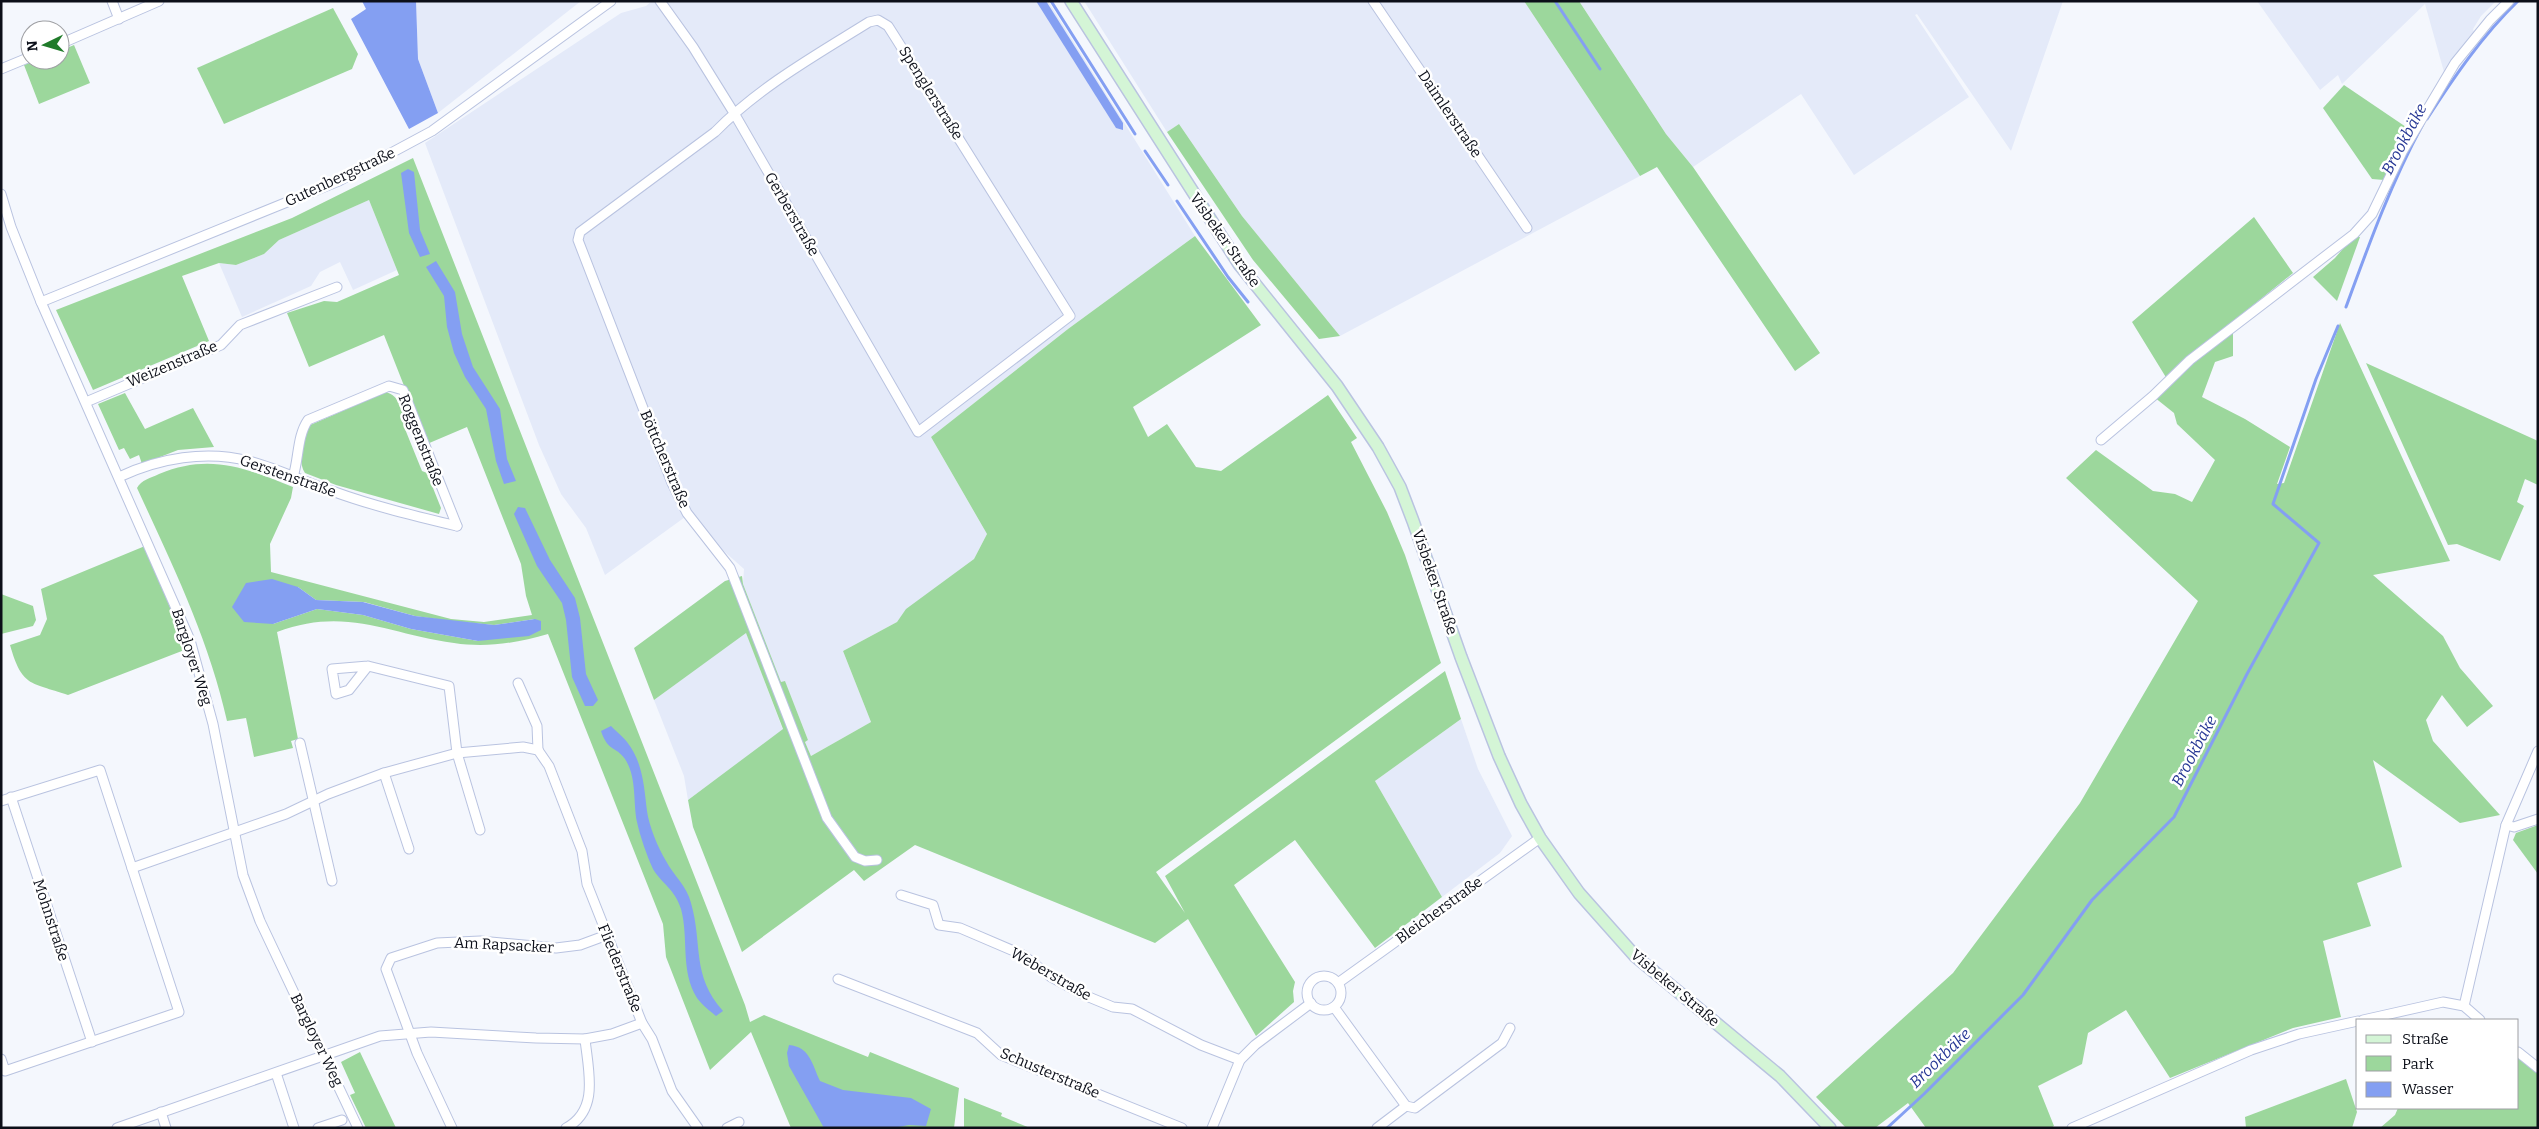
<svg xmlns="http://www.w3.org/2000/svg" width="2539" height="1129" font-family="Bitter,serif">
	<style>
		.built { fill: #e4eaf9 }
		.green { fill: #9cd79c; fill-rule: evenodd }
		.water { fill: #849ff2 }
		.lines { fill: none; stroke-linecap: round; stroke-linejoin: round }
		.stream { stroke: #849ff2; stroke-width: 3 }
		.street-casing { stroke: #b9c3e0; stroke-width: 11 }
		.secondary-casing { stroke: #b9c3e0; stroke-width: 14 }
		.street { stroke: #fff; stroke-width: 9 }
		.secondary { stroke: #d4f5d6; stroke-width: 11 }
		.labels { text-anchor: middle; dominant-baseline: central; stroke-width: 5; stroke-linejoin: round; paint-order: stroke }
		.street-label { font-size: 15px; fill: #0c0f19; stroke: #fff }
		.water-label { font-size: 16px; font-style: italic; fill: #253694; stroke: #fff }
	</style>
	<rect width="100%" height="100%" fill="#f4f7fd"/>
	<g class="built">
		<polygon points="416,1 581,1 438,113 418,59"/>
		<polygon points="652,1 1048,1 1195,236 1068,329 931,437 987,534 974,559 907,609 897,622 843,651 871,722 811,756 805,742 808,740 785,682 781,683 743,584 744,569 717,545 692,512 605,575 586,528 561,494 539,445 425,143 621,13 646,6"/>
		<polygon points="1084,1 1524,1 1640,176 1340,336 1242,216 1179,124 1167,132"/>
		<polygon points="1579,1 2063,1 2011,151 1917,14 1915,15 1969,97 1854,175 1801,94 1693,167 1666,134"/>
		<polygon points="2257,1 2496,1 2481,16 2473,29 2474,32 2444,72 2425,4 2342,84 2338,75 2320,90"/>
		<polygon points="369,200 397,270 353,290 340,262 320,272 311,286 242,317 219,263 236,265 264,254 279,240"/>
		<polygon points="746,632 783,730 688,800 684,776 654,700"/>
		<polygon points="1461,719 1478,769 1512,836 1500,853 1442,897 1375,781"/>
	</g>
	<g class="green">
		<polygon points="1524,1 1579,1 1666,134 1693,167 1820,353 1795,371 1657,167 1640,176"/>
		<polygon points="333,8 358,54 352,69 224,124 197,68"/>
		<polygon points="74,45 90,83 39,104 24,65 37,60 60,60 60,51"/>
		<polygon points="2344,85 2409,129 2384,180 2372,179 2323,108"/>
		<polygon points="1179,124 1242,216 1340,336 1319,339 1253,260 1167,132"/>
		<path d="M413,158L745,1005L750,1022L764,1015L868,1057L870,1052L959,1088L954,1128H791L751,1032L710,1070L666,957L663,924L548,634C517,643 486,648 454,643C388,634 346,606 277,632L298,739L291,741L293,748L254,757L246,718L227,721C209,639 172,564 137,488C141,480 151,478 159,474C210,453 245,468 293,487L291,498L270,544L271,572L451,619L484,622L532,615L526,596L521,564L467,427L427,444L384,335L309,367L287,313L324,301L337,302L399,275L369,200L279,240L264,254L236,265L219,263L182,276L209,341L93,390L56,310L292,218ZM298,587L316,600L364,602L415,616L450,621L494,625L535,619L478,641L411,629L363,615L317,609L273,624Z"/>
		<polygon points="2254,217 2293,273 2189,357 2167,379 2132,322"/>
		<polygon points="1195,236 1261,325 1133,407 1148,437 1167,424 1196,467 1221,471 1328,395 1357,438 1351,442 1387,512 1405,555 1441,663 1156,872 1185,913 1165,876 1445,671 1461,719 1375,781 1442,897 1375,948 1295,840 1234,885 1295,982 1293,991 1294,1002 1256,1036 1188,919 1155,943 915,845 864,881 854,870 742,952 693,827 688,800 783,729 746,633 654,700 634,648 725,581 742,576 743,584 781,682 785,681 808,740 805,742 811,756 871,722 843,651 897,622 906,609 974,559 987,534 931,437 1068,329"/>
		<polygon points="2353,237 2360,237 2337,301 2313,277 2335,258"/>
		<polygon points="2340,323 2450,561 2373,575 2443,636 2460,668 2493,706 2467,727 2442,695 2426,720 2433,741 2500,815 2460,823 2373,760 2402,867 2357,883 2371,926 2323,941 2341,1017 2293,1028 2170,1078 2126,1010 2088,1033 2082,1064 2038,1086 2054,1126 2051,1128 1926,1128 1908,1103 1875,1128 1846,1128 1816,1097 1953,973 2080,803 2198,601 2066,478 2096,450 2153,491 2175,494 2192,502 2215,460 2177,424 2174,413 2154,397 2191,362 2233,331 2233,356 2215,362 2202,397 2245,419 2290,447 2277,484 2284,483"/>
		<polygon points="2366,363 2538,441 2538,485 2525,479 2517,502 2524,506 2500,561 2457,544 2448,545"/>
		<path d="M386,392C400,396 402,411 407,423L405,429L422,471L427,473L441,508L439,514L336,485L305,473C297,461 302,438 308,426Z"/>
		<polygon points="125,393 145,429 193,408 214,447 178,450 142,464 139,455 130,459 124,448 119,450 98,404"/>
		<path d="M145,546L187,649L68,695C30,682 22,687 10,645L40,635L47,619L41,589Z"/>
		<polygon points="1,594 33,606 36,620 33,626 1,634"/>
		<polygon points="2538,825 2538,874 2513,840 2516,833"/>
		<polygon points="360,1052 396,1128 366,1128 350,1095 355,1093 341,1062"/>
		<polygon points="2518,1057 2538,1074 2538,1128 2380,1128 2395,1115 2398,1108 2518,1108"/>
		<polygon points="2346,1079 2357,1112 2352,1128 2246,1128 2245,1117"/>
		<polygon points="964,1098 1002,1113 1001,1116 1030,1128 964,1128"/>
	</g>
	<g class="water">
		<polygon points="362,1 416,1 418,59 438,113 409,129 351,19 366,9"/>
		<polygon points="1036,1 1046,1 1123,123 1123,130 1116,128"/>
		<polygon points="408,169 414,172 420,230 430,254 420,257 409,233 401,173"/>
		<polygon points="436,261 455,292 462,334 473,367 500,409 507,459 516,481 504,484 496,461 486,409 465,377 454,353 447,327 444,296 426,267"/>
		<polygon points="518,507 525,508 550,560 575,598 580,618 586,674 598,700 593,706 585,706 572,677 566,620 562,603 537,566 514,514"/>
		<polygon points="272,579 298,587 316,600 363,602 415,616 494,625 535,619 541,621 541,630 529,636 478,641 411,629 363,615 317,609 273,624 244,622 232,607 246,583"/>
		<path d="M611,726C616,731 623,737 627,742C643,762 644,787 647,811C649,826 658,848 666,861C674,876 687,886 691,903C703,945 691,975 723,1011L716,1016C710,1011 702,1005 697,998C680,971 689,938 681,909C675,889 662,884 653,869C647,856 640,836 637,822C633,802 637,777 625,759C616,746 608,752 601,731Z"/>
		<path d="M789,1045C810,1047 812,1064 820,1081L843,1090L911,1098L931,1109L926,1126L909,1125L893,1128H824L789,1066L787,1053Z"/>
	</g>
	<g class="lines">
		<g class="stream">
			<polyline points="1051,1 1135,134"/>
			<polyline points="1555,1 1600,69"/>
			<path d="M2427,119C2454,77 2482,36 2518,1"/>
			<polyline points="1145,151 1168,185"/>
			<polyline points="1177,201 1228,277 1248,302"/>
			<path d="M2346,307C2369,244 2391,183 2423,124"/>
			<polyline points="1887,1128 1924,1094 2023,995 2092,900 2174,817 2247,674 2319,543 2273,504 2316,379 2338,326"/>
		</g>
		<g class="street-casing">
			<g id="street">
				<polyline points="112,1 119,19"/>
				<path d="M660,1L693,47L734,113L918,432L1070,316L895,37L888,26L878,20L869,22C816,55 759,87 715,132L580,232L578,240L672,483L687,513L730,568L827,818L855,857L865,861L877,860"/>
				<polyline points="1373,1 1527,228"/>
				<polyline points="60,44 159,1"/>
				<polyline points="1,69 30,57"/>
				<polyline points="1,194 11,227 41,302 190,640 213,724 243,875 260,921 358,1128"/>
				<polyline points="41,302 339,181 432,131 611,1"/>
				<polyline points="86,402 221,345 240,325 337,287"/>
				<polyline points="2101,440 2153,396 2190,360 2354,234 2372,214 2402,152 2455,63 2490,20 2509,1"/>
				<path d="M119,477C159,458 206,450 249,461C277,468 304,482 332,491C373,506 415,516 457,526"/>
				<path d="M293,477C299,458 297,436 308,420L389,386L403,390L457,526"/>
				<polyline points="368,666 349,690 336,694 332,669 368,666 449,686 457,753 480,830"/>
				<polyline points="518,683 537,726 538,750"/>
				<polyline points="300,743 332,881"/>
				<polyline points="538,750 549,766 582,851 587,884 642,1023 652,1039 672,1091 698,1128"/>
				<polyline points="384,773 409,849"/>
				<polyline points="11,797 92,1042"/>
				<polyline points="1,801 100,770 132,868 286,814 328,794 384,773 457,753 523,747 538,750"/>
				<polyline points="2506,825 2514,827 2538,819"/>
				<polyline points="901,895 933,905 939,925 960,928 1023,955 1051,977 1084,995 1113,1007 1132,1009 1201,1045 1240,1060"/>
				<circle cx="1324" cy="993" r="17"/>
				<polyline points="838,979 977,1033 1001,1055 1182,1128"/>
				<polyline points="1338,983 1540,838"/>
				<polyline points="2464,1006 2506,825 2538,751"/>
				<polyline points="1334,1007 1406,1106"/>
				<polyline points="2363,1020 2443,1002 2464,1006 2480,1020"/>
				<polyline points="2518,1052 2538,1068"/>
				<polyline points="1,1059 5,1071 179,1012 132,868"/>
				<polyline points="276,1073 294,1128"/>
				<polyline points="161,1112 166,1128"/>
				<polyline points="117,1128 380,1036 431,1032 536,1038 585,1039 612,1034 642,1023"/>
				<polyline points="318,1128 342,1120"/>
				<polyline points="452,1128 417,1053 386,969 391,958 437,943 480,941 556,948 580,945 607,935"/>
				<path d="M566,1128C600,1110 588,1070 585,1039"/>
				<polyline points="727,1128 739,1122"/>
				<polyline points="1212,1128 1240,1060 1255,1045 1311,1003"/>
				<polyline points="1377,1128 1406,1106 1415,1108 1502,1043 1510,1028"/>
				<polyline points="2072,1128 2251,1050 2299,1034 2358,1021"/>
			</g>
		</g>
		<g class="secondary-casing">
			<polyline id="secondary" points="1071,1 1239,264 1337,386 1378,447 1400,487 1413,521 1461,657 1499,756 1521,804 1540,838 1579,893 1635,956 1780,1076 1830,1128"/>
		</g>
		<use href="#street" class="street"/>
		<use href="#secondary" class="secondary"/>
	</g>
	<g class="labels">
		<g class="street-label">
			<text transform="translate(931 93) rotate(58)">Spenglerstraße</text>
			<text transform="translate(1450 114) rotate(56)">Daimlerstraße</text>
			<text transform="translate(340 177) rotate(-25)">Gutenbergstraße</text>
			<text transform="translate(792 214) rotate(60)">Gerberstraße</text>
			<text transform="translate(1225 240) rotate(55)">Visbeker Straße</text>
			<text transform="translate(172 364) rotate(-23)">Weizenstraße</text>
			<text transform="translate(421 440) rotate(68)">Roggenstraße</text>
			<text transform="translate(665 459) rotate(67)">Böttcherstraße</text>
			<text transform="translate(288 476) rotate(19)">Gerstenstraße</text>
			<text transform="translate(1435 582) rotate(71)">Visbeker Straße</text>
			<text transform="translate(192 657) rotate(72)">Bargloyer Weg</text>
			<text transform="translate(1439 910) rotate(-36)">Bleicherstraße</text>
			<text transform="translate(51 920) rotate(72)">Mohnstraße</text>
			<text transform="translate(504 945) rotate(3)">Am Rapsacker</text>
			<text transform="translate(620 968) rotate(68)">Fliederstraße</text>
			<text transform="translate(1051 974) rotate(30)">Weberstraße</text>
			<text transform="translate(1675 988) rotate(40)">Visbeker Straße</text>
			<text transform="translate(317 1040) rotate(64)">Bargloyer Weg</text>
			<text transform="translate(1050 1073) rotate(23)">Schusterstraße</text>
		</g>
		<g class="water-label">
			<text transform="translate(2404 139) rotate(-62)">Brookbäke</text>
			<text transform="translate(2194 751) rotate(-62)">Brookbäke</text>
			<text transform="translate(1940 1058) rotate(-44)">Brookbäke</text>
		</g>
	</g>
	<rect width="2539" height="1129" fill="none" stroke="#0c0f19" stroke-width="5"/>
	<rect x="2356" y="1019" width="162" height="90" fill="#ffffff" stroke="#9e9fa3"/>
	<rect x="2366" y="1035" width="25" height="8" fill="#d4f5d6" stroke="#9e9fa3"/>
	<text x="2402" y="1044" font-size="15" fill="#0c0f19">Straße</text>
	<rect x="2366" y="1056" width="25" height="15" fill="#9cd79c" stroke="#9e9fa3"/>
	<text x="2402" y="1069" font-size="15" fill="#0c0f19">Park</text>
	<rect x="2366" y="1082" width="25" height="15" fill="#849ff2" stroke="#9e9fa3"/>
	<text x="2402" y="1094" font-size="15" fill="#0c0f19">Wasser</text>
	<g transform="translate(45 45) rotate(265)"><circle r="24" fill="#ffffff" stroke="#9e9fa3"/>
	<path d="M0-4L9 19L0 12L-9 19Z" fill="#207b2a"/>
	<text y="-8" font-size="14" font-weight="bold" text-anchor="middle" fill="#0c0f19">N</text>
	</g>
</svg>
